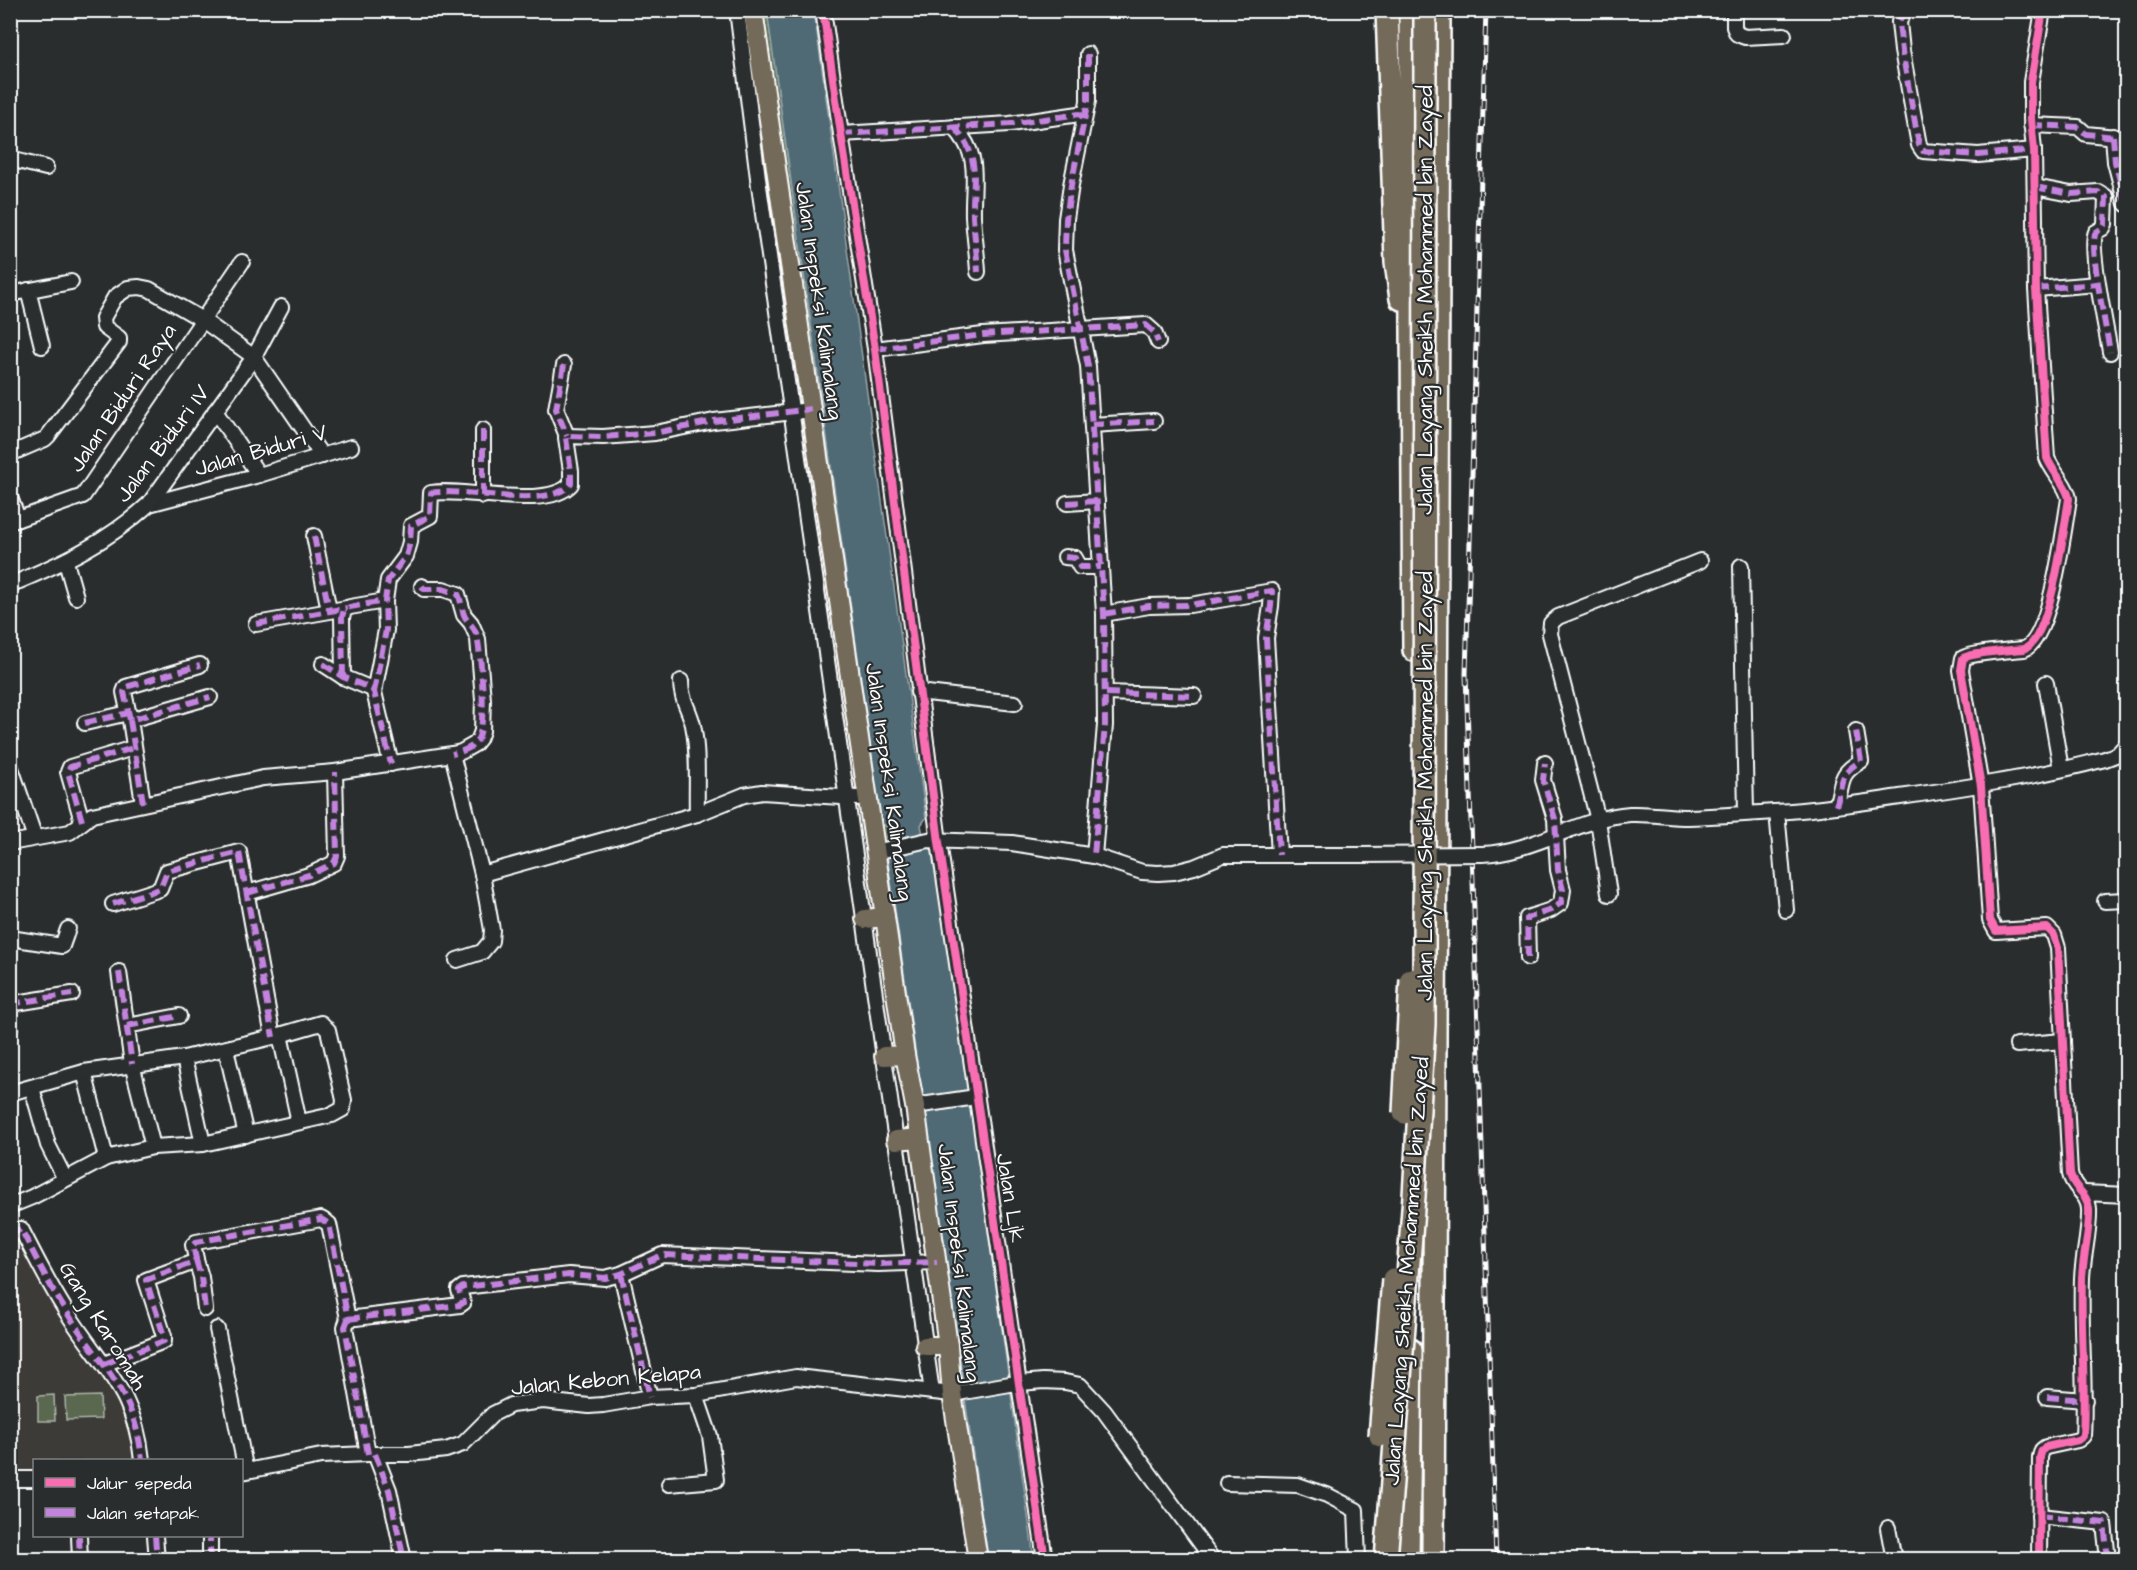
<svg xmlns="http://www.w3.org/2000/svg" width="2137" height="1570" font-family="'Architects Daughter',sans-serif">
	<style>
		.built { fill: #3c3a38 }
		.grass { fill: url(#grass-dots); stroke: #acb4a8; stroke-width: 1.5 }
		.garden { fill: #5a6850; stroke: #acb4a8; stroke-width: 1.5 }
		.water { fill: #506b74; stroke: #96a6ac; stroke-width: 1.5 }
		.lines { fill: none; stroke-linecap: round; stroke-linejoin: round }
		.minor-casing { stroke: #fff; stroke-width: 18 }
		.major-casing { stroke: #fff; stroke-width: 22 }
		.highway-casing { stroke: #fff; stroke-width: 26 }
		.minor { stroke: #2a2d2e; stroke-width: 14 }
		.major { stroke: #736b5a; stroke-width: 18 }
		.highway { stroke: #736b5a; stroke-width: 21 }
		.rail-casing { stroke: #fff; stroke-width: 5 }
		.rail { stroke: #2a2d2e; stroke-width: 3; stroke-dasharray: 9; stroke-linecap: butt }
		.minor-bridge-casing { stroke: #fff; stroke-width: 18; stroke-linecap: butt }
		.highway-bridge-casing { stroke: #fff; stroke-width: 26; stroke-linecap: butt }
		.minor-bridge { stroke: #2a2d2e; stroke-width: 14 }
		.highway-bridge { stroke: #736b5a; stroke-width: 21 }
		.quiet { stroke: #c483df; stroke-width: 6; stroke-dasharray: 12 6; stroke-linecap: butt }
		.cycleway-casing { stroke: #2a2d2e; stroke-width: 11 }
		.cycleway { stroke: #f96db3; stroke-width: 8 }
		.labels { text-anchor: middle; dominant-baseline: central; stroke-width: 4.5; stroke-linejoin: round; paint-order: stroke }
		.street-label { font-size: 22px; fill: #fff; stroke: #2a2d2e }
	</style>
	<defs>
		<pattern id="grass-dots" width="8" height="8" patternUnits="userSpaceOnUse" patternTransform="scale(1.5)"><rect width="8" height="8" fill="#5a6850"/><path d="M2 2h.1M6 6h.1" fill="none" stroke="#737f6a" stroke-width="1.8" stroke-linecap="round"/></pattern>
	</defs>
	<rect width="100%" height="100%" fill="#2a2d2e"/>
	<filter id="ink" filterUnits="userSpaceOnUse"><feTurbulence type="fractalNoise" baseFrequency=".0167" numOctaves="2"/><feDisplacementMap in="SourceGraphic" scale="12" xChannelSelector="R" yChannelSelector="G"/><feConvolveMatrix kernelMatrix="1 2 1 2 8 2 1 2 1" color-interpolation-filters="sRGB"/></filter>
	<g filter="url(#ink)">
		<polygon class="built" points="21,1229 119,1384 141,1460 34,1460 34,1479 11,1479 10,1235"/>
		<polygon class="grass" points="753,11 767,11 881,822 891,831 893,847 887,854 988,1559 978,1559"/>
		<g class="garden">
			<polygon points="54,1395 55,1421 38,1421 38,1396"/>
			<polygon points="100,1396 101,1419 66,1420 65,1397"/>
		</g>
		<polygon class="water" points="767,11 814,11 926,818 921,825 925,846 935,851 1034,1559 988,1559 887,854 893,847 891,831 881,822"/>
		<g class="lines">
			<g class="minor-casing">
				<g id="minor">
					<polyline points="737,10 759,186 932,1392"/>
					<polyline points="823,10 841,134 875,349 939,842 1045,1560"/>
					<polyline points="1734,10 1734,27 1737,34 1745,37 1784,35"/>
					<polyline points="1904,10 1899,22 1902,51 1919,145 1923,151 1978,155 2034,150"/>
					<polyline points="1088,54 1088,101 1071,185 1066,219 1065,250 1088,366 1104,614 1105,725 1094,856"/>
					<polyline points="2031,125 2078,127 2086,134 2126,138"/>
					<path d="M954,127C982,157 972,179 973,216C974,234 977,253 978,272"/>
					<polyline points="841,134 1010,124 1079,114 1083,117"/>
					<polyline points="2113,136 2115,162 2126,204"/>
					<polyline points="10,159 46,168"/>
					<path d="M2035,187L2071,194L2098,192L2106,197L2105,224L2103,228L2096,232C2088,246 2107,331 2110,352"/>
					<polyline points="2036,289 2098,284"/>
					<polyline points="28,290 42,346"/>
					<polyline points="10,294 71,282"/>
					<polyline points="875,349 983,335 1146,325 1154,332 1158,342"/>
					<polyline points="564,365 556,409 567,436"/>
					<polyline points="215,411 259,475"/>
					<polyline points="1092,425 1154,421"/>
					<polyline points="483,430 483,496"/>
					<polyline points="10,454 45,439 48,436 119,342 119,338 104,327 103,318 115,297 128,288 139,287 149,289 201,319 254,357 322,456"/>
					<polyline points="10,497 18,519"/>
					<polyline points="1067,503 1097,501"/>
					<polyline points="149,504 259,475 351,447"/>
					<polyline points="10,522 83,496 242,262"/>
					<polyline points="314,536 329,610"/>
					<polyline points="1065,557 1075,558 1080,567 1101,567"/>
					<polyline points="66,562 76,597"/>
					<polyline points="1741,566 1746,813"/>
					<path d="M10,585C63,563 106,543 149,504L254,357L281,307"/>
					<polyline points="1104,614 1149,606 1190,605 1272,591 1271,606 1266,638 1279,855"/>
					<polyline points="256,624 347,608"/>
					<polyline points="323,664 343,677 372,689 374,692 391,764"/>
					<polyline points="343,677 342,617 344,610 350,607 385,601"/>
					<path d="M681,681C681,700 689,708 693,725C699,754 696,785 697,814"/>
					<polyline points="2046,683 2061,769"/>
					<path d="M374,692L386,630L385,601L388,580L406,556L410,542L411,526L430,516L431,493C464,487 547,511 571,484V471L566,438L567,436L603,437L655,433L714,421L802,411"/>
					<polyline points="918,692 1015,703"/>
					<polyline points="1106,693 1194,696"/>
					<polyline points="130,720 124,692 126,687 200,665"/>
					<polyline points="85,723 128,713"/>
					<polyline points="452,754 482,874 492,930 491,941 482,952 457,960"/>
					<polyline points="10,765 35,838"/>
					<polyline points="143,803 130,720 210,697"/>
					<path d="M1836,806C1844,782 1837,775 1861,761L1856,731"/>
					<polyline points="1777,812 1786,910"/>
					<polyline points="82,821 68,772 70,767 133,748"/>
					<polyline points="10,843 70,832 92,815 263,778 335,772 452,754 461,752 475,744 479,739 482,731 483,700 478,639 471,623 464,615 458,594 443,589 424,589 422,586"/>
					<polyline points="875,852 928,840 1012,843 1094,856 1142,872 1158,873 1174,872 1194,867 1223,855 1360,855"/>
					<path d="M1482,854C1535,852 1578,818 1630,814C1650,813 1669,817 1688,817C1717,816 1746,814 1774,812C1817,810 1859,803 1900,797C1969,787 2038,777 2105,759L2118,754L2126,745"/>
					<polyline points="482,874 697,814 744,795 762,792 857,798"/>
					<polyline points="247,893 309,875 334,863 337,856 335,772"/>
					<polyline points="1609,894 1598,820 1550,634 1551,623 1558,617 1700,561"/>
					<polyline points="2105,901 2126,900"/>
					<polyline points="113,904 160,889 167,871 239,852 273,1037"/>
					<polyline points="10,938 62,946 68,929"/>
					<polyline points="1528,958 1527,918 1551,910 1561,903 1563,890 1558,870 1555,819 1543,780 1545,763"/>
					<polyline points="119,972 132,1064 153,1147"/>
					<polyline points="10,1004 72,994"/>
					<polyline points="10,1026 10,1028"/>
					<polyline points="127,1026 179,1016"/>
					<polyline points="280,1035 299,1122"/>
					<polyline points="2017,1045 2063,1041"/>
					<polyline points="226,1049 246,1135"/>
					<polyline points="184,1058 203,1144"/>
					<polyline points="84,1072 106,1158"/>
					<polyline points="32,1088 48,1145 65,1179"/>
					<polyline points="10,1093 84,1072 184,1058 273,1037 321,1023 328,1030 344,1100 343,1109 332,1115 203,1144 153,1147 106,1158 32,1197 10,1206"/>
					<polyline points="915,1106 976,1097"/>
					<polyline points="2085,1193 2126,1195"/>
					<path d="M10,1235L21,1229C36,1258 50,1287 68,1314C103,1369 135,1391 142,1460"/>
					<polyline points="196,1260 201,1277 205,1309"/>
					<polyline points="621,1274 650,1397"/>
					<polyline points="348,1319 460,1305 463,1303 459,1290 463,1287 569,1275 605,1278 621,1274 662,1255 878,1264 937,1262"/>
					<polyline points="348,1319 345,1327 368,1454"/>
					<polyline points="217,1329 246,1471"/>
					<polyline points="104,1364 164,1341 164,1336 146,1280 194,1262 196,1259 193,1245 196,1242 321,1219 329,1224 348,1319"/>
					<polyline points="2047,1397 2085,1400"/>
					<polyline points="375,1454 389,1490 404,1560"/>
					<polyline points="242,1472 321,1456 368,1454 409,1454 446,1450 463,1444 493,1414 511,1405 543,1401 589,1406 603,1405 650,1397 696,1395 796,1377 952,1394 1010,1384 1043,1381 1065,1382 1080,1385 1104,1411 1213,1560"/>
					<polyline points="10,1479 34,1479"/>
					<polyline points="1227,1483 1298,1485 1327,1495 1356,1510 1358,1560"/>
					<polyline points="669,1484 716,1480 710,1436 696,1395"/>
					<polyline points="2039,1516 2104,1523 2108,1560"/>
					<polyline points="1888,1528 1894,1560"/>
					<polyline points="79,1536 80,1560"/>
					<polyline points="155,1536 157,1560"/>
					<polyline points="210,1560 210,1536"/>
					<path d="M2039,1560L2040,1457L2042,1450L2046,1447L2078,1440L2083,1436C2086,1383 2080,1331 2082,1278C2083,1255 2090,1232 2089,1209C2088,1193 2073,1189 2070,1174L2058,948L2054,935L2047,928L1996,931L1990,920L1981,786L1961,670L1963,658C1972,653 2011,650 2024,649C2051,640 2064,527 2069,499C2068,487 2052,471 2047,458L2036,289L2034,150L2031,119V82L2043,10"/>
				</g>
			</g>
			<g class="major-casing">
				<g id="major">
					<polyline points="753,10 885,917 905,1055 915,1106 948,1346 952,1394 978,1560"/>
					<polyline points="865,919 885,917"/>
					<polyline points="884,1056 905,1055"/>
					<polyline points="896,1140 919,1138"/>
					<polyline points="925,1346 948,1346"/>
				</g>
			</g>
			<g class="highway-casing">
				<g id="highway">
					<polyline points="1387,10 1396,262 1401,299"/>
					<polyline points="1410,10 1414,650"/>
					<polyline points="1408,1560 1411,1350"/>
					<polyline points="1433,1560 1439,10"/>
				</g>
			</g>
			<use href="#minor" class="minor"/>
			<use href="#major" class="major"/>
			<use href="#highway" class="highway"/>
			<g class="rail-casing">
				<polyline id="rail" points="1486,10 1466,674 1496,1560"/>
			</g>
			<use href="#rail" class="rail"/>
			<g class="minor-bridge-casing">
				<polyline id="minor-bridge" points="1360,855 1482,854"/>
			</g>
			<g class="highway-bridge-casing">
				<g id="highway-bridge">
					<polyline points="1404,1113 1411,979"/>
					<polyline points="1380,1436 1393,1279"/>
					<polyline points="1386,1560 1414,1196 1424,1024 1425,10"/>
				</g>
			</g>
			<use href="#minor-bridge" class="minor-bridge"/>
			<use href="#highway-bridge" class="highway-bridge"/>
			<g class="quiet">
				<polyline points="1904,10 1899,22 1902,51 1919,145 1923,151 1978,155 2034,150"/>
				<polyline points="1088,54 1088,101 1071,185 1066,219 1065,250 1088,366 1104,614 1105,725 1094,856"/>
				<polyline points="2031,125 2078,127 2086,134 2126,138"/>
				<path d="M954,127C982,157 972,179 973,216C974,234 977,253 978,272"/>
				<polyline points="841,134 1010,124 1079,114 1083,117"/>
				<polyline points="2113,136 2115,162 2126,204"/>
				<path d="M2035,187L2071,194L2098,192L2106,197L2105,224L2103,228L2096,232C2088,246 2107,331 2110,352"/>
				<polyline points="2036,289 2098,284"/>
				<polyline points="875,349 983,335 1146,325 1154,332 1158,342"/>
				<polyline points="564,365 556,409 567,436"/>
				<polyline points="1092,425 1154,421"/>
				<polyline points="483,430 483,496"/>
				<polyline points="1067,503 1097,501"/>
				<polyline points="314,536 329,610"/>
				<polyline points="1065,557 1075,558 1080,567 1101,567"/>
				<path d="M422,586L424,589H443L458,594C462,601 461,610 465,617C469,624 475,627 477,636C481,654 488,729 476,742C471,749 460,752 452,754"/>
				<polyline points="1104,614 1149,606 1190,605 1272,591 1271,606 1266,638 1279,855"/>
				<polyline points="256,624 347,608"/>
				<polyline points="323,664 343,677 372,689 374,692 391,764"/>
				<polyline points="343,677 342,617 344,610 350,607 385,601"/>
				<path d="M374,692L386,630L385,601L388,580L406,556L410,542L411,526L430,516L431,493C464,487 547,511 571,484V471L566,438L567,436L603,437L655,433L714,421L811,409"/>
				<polyline points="1106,693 1194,696"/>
				<polyline points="130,720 124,692 126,687 200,665"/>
				<polyline points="85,723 128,713"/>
				<polyline points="143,803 130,720 210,697"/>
				<path d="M1836,806C1844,782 1837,775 1861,761L1856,731"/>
				<polyline points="82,821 68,772 70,767 133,748"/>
				<polyline points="247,893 309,875 334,863 337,856 335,772"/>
				<polyline points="113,904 160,889 167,871 239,852 273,1037"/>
				<polyline points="1528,958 1527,918 1551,910 1561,903 1563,890 1558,870 1555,819 1543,780 1545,763"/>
				<polyline points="119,972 132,1064"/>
				<polyline points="10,1004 72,994"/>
				<polyline points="10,1026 10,1028"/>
				<polyline points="127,1026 179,1016"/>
				<polyline points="10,1091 11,1093"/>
				<path d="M10,1235L21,1229C36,1258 50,1287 68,1314C103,1369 135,1391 142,1460"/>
				<polyline points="196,1260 201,1277 205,1309"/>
				<polyline points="621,1274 650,1397"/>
				<polyline points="348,1319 460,1305 463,1303 459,1290 463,1287 569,1275 605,1278 621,1274 662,1255 878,1264 937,1262"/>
				<polyline points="348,1319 345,1327 368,1454"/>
				<polyline points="104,1364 164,1341 164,1336 146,1280 194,1262 196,1259 193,1245 196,1242 321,1219 329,1224 348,1319"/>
				<polyline points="2047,1397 2085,1400"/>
				<polyline points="375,1454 389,1490 404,1560"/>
				<polyline points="2039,1516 2104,1523 2108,1560"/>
				<polyline points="79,1536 80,1560"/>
				<polyline points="155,1536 157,1560"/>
				<polyline points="210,1560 210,1536"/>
			</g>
			<g class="cycleway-casing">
				<g id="cycleway">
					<polyline points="823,10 841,134 875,349 939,842 1045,1560"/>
					<path d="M2039,1560L2040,1457L2042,1450L2046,1447L2078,1440L2083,1436C2086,1383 2080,1331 2082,1278C2083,1255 2090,1232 2089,1209C2088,1193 2073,1189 2070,1174L2058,948L2054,935L2047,928L1996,931L1990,920L1981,786L1961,670L1963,658C1972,653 2011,650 2024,649C2051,640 2064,527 2069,499C2068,487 2052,471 2047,458L2036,289L2034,150L2031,119V82L2043,10"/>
				</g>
			</g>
			<use href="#cycleway" class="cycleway"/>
		</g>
	</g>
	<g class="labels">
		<g class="street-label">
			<text transform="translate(1425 300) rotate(-90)">Jalan Layang Sheikh Mohammed bin Zayed</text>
			<text transform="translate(819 301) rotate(82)">Jalan Inspeksi Kalimalang</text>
			<text transform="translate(123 398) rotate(-56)">Jalan Biduri Raya</text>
			<text transform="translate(163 444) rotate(-53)">Jalan Biduri IV</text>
			<text transform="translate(261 451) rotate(-16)">Jalan Biduri V</text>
			<text transform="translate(889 782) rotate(82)">Jalan Inspeksi Kalimalang</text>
			<text transform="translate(1425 786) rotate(-90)">Jalan Layang Sheikh Mohammed bin Zayed</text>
			<text transform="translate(1010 1198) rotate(81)">Jalan Ljk</text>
			<text transform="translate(959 1263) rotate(83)">Jalan Inspeksi Kalimalang</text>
			<text transform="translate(1407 1271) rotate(-86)">Jalan Layang Sheikh Mohammed bin Zayed</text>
			<text transform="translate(103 1326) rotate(58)">Gang Karomah</text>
			<text transform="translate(606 1380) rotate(-5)">Jalan Kebon Kelapa</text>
		</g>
	</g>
	<rect width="2137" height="1570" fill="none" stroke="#2a2d2e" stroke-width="36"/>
	<rect x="18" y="18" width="2101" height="1534" fill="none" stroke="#fff" stroke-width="2" filter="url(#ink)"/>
	<rect x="33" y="1459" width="210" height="78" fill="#2a2d2e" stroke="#7f8182" stroke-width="1.5"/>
	<rect x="45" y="1478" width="30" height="9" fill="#f96db3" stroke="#7f8182" stroke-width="1.5"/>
	<text x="87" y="1489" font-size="18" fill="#ffffff">Jalur sepeda</text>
	<rect x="45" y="1508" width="30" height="9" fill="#c483df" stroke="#7f8182" stroke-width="1.5"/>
	<text x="87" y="1519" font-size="18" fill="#ffffff">Jalan setapak</text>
</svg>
